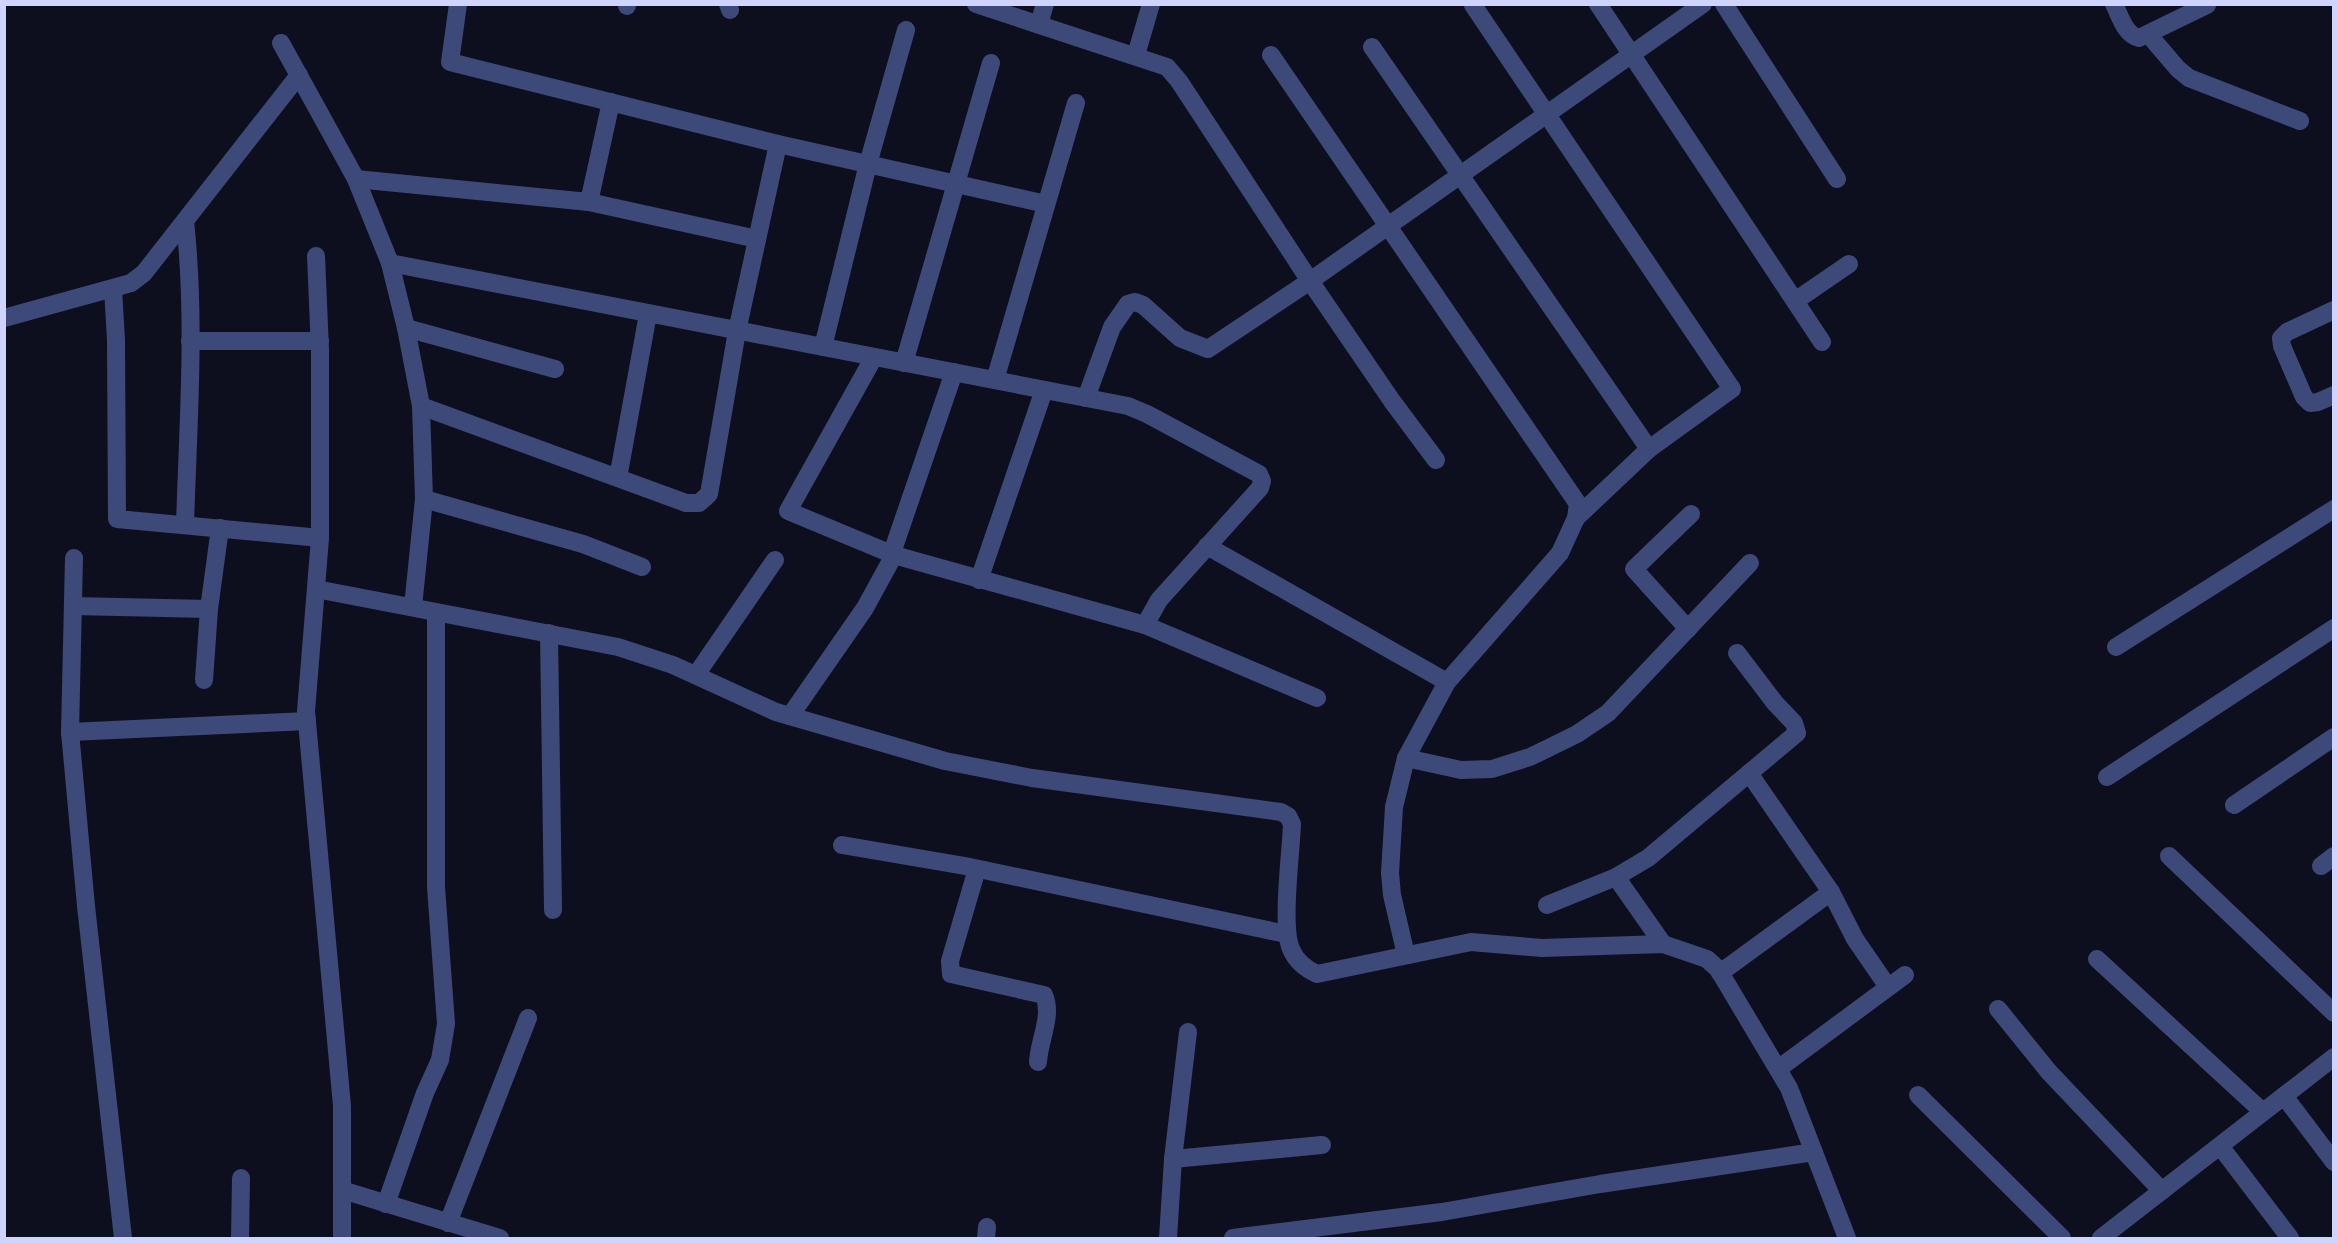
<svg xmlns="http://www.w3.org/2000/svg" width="2338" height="1243" font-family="Signika,sans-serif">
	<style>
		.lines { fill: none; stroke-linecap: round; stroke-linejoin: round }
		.minor { stroke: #3d4979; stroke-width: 18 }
	</style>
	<rect width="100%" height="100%" fill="#0e0f1e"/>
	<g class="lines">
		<g class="minor">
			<polyline points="458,4 450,62 778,144 1046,204"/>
			<polyline points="627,4 627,6"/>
			<polyline points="728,4 730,10"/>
			<polyline points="976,4 1167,67 1179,81 1310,281 1392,401 1436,460"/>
			<polyline points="1598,4 1822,342"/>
			<polyline points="1724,4 1837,179"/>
			<path d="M2114,4C2120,16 2125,35 2139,38L2207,5"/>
			<polyline points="1473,5 1732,389 1649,449 1576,518"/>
			<polyline points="1039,24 1045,4"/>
			<polyline points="2148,34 2178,69 2189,78 2300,121"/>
			<polyline points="281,43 356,179 390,263 406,328 421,406 424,499 413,607"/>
			<polyline points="1372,47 1649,449"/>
			<polyline points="1136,55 1151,4"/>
			<polyline points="1271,55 1578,504 1576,518 1560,553 1447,682 1406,758 1394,807 1390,873 1392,895 1406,955"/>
			<polyline points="356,179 589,202 757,239"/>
			<polyline points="589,202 611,102"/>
			<path d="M185,221C196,322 188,424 185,525"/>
			<polyline points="316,256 320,350 320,538 306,711 342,1106 342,1238"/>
			<polyline points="390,263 1128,406 1147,414 1259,474 1262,481 1260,488 1159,600 1145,625"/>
			<polyline points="113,289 116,340 117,519 320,538"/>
			<polyline points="1795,301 1849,264"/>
			<polyline points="2334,310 2287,332 2281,338 2282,346 2304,397 2310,403 2318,402 2334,395"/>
			<polyline points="4,318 131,283 144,273 299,75"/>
			<polyline points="406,328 555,369"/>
			<polyline points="190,341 320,341"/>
			<polyline points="823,347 868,164 906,30"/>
			<polyline points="904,363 991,63"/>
			<polyline points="954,372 894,547 894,555 1145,625 1317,698"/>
			<polyline points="995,380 1076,103"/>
			<polyline points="1086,398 1112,327 1128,304 1135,302 1143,305 1180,338 1208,349 1310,281 1703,4"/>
			<polyline points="421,406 686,503 699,503 709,494 737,331 778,144"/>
			<polyline points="618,478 648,314"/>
			<polyline points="424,499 583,544 642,567"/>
			<polyline points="1207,546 1447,682"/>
			<polyline points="74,558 70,732 86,906 123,1238"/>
			<polyline points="979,580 1044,390"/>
			<path d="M316,589L618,647L673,665L776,712L945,761L1032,778L1281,812L1288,816L1292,824C1291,853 1281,926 1291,949C1296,961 1306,969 1317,974L1471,942L1542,948L1663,944L1707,959L1718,969L1789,1088L1847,1238"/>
			<polyline points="73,606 209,609"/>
			<polyline points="1688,629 1634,569 1691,514"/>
			<polyline points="549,633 553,910"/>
			<polyline points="2116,647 2334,509"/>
			<polyline points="696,675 775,560"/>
			<polyline points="204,680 209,609 220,528"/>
			<polyline points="790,716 865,608 894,555 788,511 874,357"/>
			<polyline points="70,732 307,721"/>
			<polyline points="1406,758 1461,770 1492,769 1530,757 1577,734 1608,713 1750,563"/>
			<polyline points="1749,773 1831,892 1855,939 1888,987"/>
			<polyline points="2107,777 2334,628"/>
			<polyline points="2234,805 2334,737"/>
			<polyline points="842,845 965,866 1286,934"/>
			<polyline points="2169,856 2334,1013"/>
			<polyline points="2321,866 2334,856"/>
			<path d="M977,869L950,961L951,974L1044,995C1053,1016 1039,1040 1038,1062"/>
			<polyline points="1616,877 1663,944"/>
			<polyline points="1547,905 1616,877 1648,858 1797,733 1794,723 1775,703 1737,653"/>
			<polyline points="2097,959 2263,1112"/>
			<polyline points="1720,973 1831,892"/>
			<polyline points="1998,1009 2049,1072 2162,1191"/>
			<polyline points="1778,1069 1905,975"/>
			<polyline points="1918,1095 2062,1238"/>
			<polyline points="2284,1096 2334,1162"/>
			<polyline points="2220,1146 2290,1238"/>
			<polyline points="1173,1159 1322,1145"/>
			<polyline points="342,1190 500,1238"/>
			<polyline points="386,1204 425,1093 440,1060 446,1024 436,887 436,612"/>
			<polyline points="448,1223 528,1018"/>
			<polyline points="240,1238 241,1178"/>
			<polyline points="986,1238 987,1227"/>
			<polyline points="1168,1238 1173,1159 1188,1032"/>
			<polyline points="1233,1238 1442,1212 1600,1184 1814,1152"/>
			<polyline points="2101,1238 2334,1057"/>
		</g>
	</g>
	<rect width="2338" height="1243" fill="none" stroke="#ced4fb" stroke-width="12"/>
</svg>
